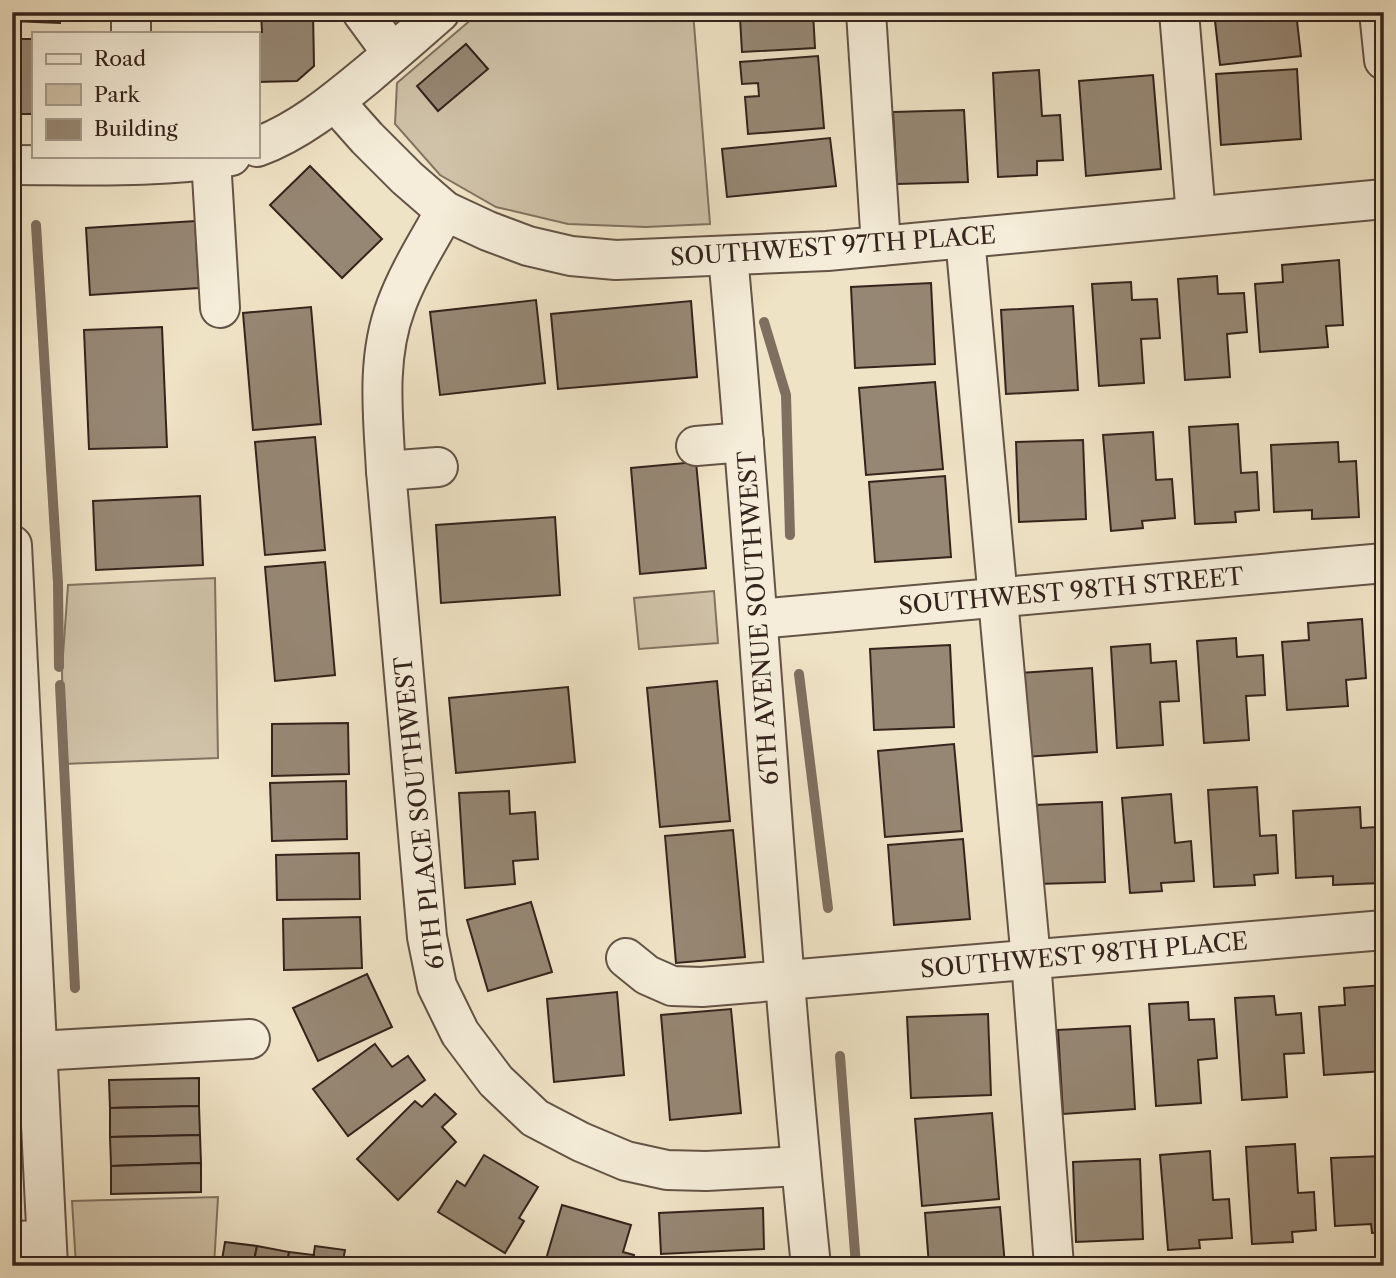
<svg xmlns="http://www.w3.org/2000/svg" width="1396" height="1278" font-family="'Libre Caslon Text',serif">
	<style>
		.green { fill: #cfc2a8; stroke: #827262; stroke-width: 2 }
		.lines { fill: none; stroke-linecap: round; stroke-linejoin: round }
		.stream { stroke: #7f6f60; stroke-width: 10 }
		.building { fill: #968774; stroke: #35231d; stroke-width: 2 }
		.minor-casing { stroke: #645347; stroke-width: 42 }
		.minor { stroke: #f5edd9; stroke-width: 38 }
		.labels { text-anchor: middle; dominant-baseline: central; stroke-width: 6; stroke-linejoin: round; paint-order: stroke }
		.street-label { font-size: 24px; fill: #35231d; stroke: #f5edd9 }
	</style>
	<rect width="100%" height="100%" fill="#efe3c5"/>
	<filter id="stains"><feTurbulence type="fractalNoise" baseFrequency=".00286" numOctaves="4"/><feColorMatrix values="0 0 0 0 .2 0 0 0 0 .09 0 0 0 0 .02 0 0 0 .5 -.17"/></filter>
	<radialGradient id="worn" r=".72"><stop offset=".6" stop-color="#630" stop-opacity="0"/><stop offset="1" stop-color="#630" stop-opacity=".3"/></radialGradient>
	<g class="green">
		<polygon points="480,12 693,12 710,224 646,227 568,224 496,207 440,175 395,124 397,83"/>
		<polygon points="215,578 218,758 63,764 62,669 68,585"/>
		<polygon points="714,591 718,643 639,649 634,598"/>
		<polygon points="218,1197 214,1266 76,1266 72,1201"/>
	</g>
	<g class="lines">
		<g class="stream">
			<polyline points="36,225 58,583 59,667"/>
			<polyline points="764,322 786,395 790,535"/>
			<polyline points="799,674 828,908"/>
			<polyline points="60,685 75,988"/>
			<polyline points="840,1056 856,1266"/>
		</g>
	</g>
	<g class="building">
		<polygon points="12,12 60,12 60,23 12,21"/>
		<polygon points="261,12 313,12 314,66 297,81 257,82 257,33 173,33 262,32"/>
		<polygon points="751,12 813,12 815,48 742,52 740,18 751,17"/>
		<polygon points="1214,12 1296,12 1301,56 1220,65"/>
		<rect x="12" y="39" width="21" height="75"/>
		<polygon points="466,44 488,69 438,111 417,86"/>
		<polygon points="818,56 824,128 748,134 745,97 759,96 758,83 742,84 740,62"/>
		<polygon points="1297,69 1301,139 1221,145 1216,74"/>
		<polygon points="1039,70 1042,116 1060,115 1063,160 1037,161 1037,175 998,177 993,73"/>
		<polygon points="1153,75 1161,169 1086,176 1079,81"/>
		<polygon points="964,110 968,182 897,184 893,112"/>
		<polygon points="830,138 836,186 727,197 722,149"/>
		<polygon points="310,166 382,239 342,278 270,205"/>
		<polygon points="195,221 199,288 90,295 86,228"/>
		<polygon points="1339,260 1343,325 1326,326 1328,347 1260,352 1255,284 1283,282 1282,265"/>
		<polygon points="1217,276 1218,294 1244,293 1247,332 1227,334 1230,377 1185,380 1178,279"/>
		<polygon points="1131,282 1132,300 1157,299 1160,338 1141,339 1144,383 1099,386 1092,284"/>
		<polygon points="931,283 935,364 855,368 851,287"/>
		<polygon points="536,300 545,383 440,395 430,312"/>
		<polygon points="691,301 697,377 558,389 551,314"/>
		<polygon points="1073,306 1078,390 1006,394 1001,310"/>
		<polygon points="311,307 321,424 253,430 243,313"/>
		<polygon points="162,327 167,447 89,449 84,330"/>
		<polygon points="935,382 943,469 866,475 859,388"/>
		<polygon points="1238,424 1241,473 1257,472 1259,510 1235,512 1236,522 1195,524 1189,427"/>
		<polygon points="1153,432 1156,480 1172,479 1175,518 1142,521 1143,528 1111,531 1103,435"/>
		<polygon points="315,437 325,550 265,555 255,442"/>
		<polygon points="1083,440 1086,519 1019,522 1016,442"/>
		<polygon points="1338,442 1339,462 1356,461 1359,517 1312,519 1312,510 1274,512 1271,445"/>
		<polygon points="696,462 706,568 640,574 631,468"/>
		<polygon points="945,476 951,557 875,562 869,482"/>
		<polygon points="200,496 203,565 96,570 93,501"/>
		<polygon points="555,517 560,595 441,603 436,525"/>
		<polygon points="325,562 335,675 275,681 265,567"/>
		<polygon points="1362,619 1366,678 1346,680 1348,706 1287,710 1282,642 1309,640 1308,623"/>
		<polygon points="1236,638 1237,657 1263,655 1265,695 1246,696 1249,740 1204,743 1197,641"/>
		<polygon points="1150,644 1151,663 1176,661 1179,701 1160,702 1163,745 1117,748 1111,647"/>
		<polygon points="950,645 954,727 874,730 870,649"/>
		<polygon points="1092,668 1097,752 1025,757 1020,673"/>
		<polygon points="717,681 730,821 660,827 647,688"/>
		<polygon points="568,687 575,762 456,773 449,698"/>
		<polygon points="348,723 349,774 272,776 272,724"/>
		<polygon points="954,744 962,831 885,837 878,751"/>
		<polygon points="346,781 347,839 272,841 270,783"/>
		<polygon points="1257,787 1260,836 1276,835 1278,873 1254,875 1255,885 1214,887 1208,790"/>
		<polygon points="509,791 510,814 535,812 538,859 513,861 515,884 465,888 459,793"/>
		<polygon points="1171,794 1175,843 1191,841 1194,881 1161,883 1162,891 1130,893 1122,798"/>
		<polygon points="1102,802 1105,882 1037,884 1035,805"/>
		<polygon points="1360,807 1361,828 1377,827 1381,883 1333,885 1333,876 1296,878 1293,811"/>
		<polygon points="733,830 745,957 676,963 665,836"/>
		<polygon points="963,839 970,919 894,925 888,845"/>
		<polygon points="359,853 360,899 277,900 276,855"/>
		<polygon points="531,902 552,972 488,991 467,920"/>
		<polygon points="360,917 362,968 284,970 283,919"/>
		<polygon points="367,974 392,1027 318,1061 293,1008"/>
		<polygon points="1384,985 1384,1045 1382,1045 1384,1071 1324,1075 1319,1007 1345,1005 1344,988"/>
		<polygon points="617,992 624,1075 554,1082 547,999"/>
		<polygon points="1274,996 1276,1015 1301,1013 1304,1053 1284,1054 1287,1097 1242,1100 1235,998"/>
		<polygon points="1188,1002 1189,1020 1214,1019 1217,1058 1198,1060 1201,1103 1156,1106 1149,1004"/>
		<polygon points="731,1009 741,1113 670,1120 661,1015"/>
		<polygon points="988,1014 991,1095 911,1098 907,1017"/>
		<polygon points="1130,1026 1135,1109 1063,1114 1058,1030"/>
		<polygon points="375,1044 392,1067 408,1056 425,1080 348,1136 313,1089"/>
		<polygon points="199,1078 199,1106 110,1108 109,1080"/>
		<polygon points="435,1094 456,1114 442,1127 456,1142 398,1200 357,1159 415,1101 422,1107"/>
		<polygon points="199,1106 200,1135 110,1137 110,1108"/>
		<polygon points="992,1113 999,1199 922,1206 915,1119"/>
		<polygon points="200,1135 201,1163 111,1166 110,1137"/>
		<polygon points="1295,1144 1298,1193 1314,1192 1316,1230 1292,1232 1293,1242 1252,1244 1246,1147"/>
		<polygon points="1210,1151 1213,1200 1229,1199 1232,1238 1199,1240 1200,1248 1168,1250 1160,1155"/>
		<polygon points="484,1155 538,1187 519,1218 524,1221 505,1253 438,1212 457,1181 465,1186"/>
		<polygon points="1384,1156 1384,1232 1372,1233 1371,1224 1335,1226 1331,1158"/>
		<polygon points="1140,1159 1143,1239 1076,1242 1073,1162"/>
		<polygon points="201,1163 201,1192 111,1194 111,1166"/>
		<polygon points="562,1205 631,1225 623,1252 634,1255 631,1266 544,1266"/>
		<polygon points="1000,1207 1005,1266 929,1266 925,1213"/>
		<polygon points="763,1208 764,1249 661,1254 659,1213"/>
		<polygon points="225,1242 257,1246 253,1266 221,1266"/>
		<polygon points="257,1246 289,1252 287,1266 253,1266"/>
		<polygon points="315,1246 345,1250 342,1266 312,1266"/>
		<polygon points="289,1252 314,1255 312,1266 287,1266"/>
	</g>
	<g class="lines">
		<g class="minor-casing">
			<g id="minor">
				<polyline points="362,12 392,53"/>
				<polyline points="866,12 881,246"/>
				<polyline points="1179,12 1196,216"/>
				<polyline points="1379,12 1384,60"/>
				<polyline points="131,33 131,12"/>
				<polyline points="335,102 367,138 407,178 445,211 488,231 528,246 571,256 616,260 827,251 1384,199"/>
				<path d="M257,147C298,132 332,104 366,76C391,55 415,34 440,12"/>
				<polyline points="211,159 220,308"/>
				<path d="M12,165C85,165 159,169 231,156"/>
				<path d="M445,211C428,242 408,273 396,306C376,359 383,416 386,471L427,937L437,986L460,1033L496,1081L535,1118L581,1142L626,1161L667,1170L706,1171L801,1166"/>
				<polyline points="965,238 1031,960 1054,1266"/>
				<path d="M728,256C759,592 776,930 811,1266"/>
				<polyline points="696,446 744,442"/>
				<polyline points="386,471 438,467"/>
				<polyline points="12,545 48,1266"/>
				<polyline points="758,619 1384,563"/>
				<polyline points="626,958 647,975 672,986 702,987 1384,930"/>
				<polyline points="37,1051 250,1039"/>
				<polyline points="12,1241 46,1240"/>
			</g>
		</g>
		<use href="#minor" class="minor"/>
	</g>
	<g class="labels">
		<g class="street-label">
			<text transform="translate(833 246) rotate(-4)">SOUTHWEST 97TH PLACE</text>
			<text transform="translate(1071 591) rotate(-5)">SOUTHWEST 98TH STREET</text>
			<text transform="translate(758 618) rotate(-94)">6TH AVENUE SOUTHWEST</text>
			<text transform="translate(419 813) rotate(-96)">6TH PLACE SOUTHWEST</text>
			<text transform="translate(1084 955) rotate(-5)">SOUTHWEST 98TH PLACE</text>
		</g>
	</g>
	<rect width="1396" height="1278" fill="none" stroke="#efe3c5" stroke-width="42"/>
	<rect x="14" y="14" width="1368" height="1250" fill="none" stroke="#35231d" stroke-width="3.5"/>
	<rect x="21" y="21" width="1354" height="1236" fill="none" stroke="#35231d" stroke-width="2"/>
	<rect x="32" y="32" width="228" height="126" fill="#f5edd9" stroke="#a89c8e" stroke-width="2"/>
	<rect x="46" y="54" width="35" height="10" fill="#f5edd9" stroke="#a89c8e" stroke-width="2"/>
	<text x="94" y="66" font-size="21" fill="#35231d">Road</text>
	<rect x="46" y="84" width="35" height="21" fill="#cfc2a8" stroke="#a89c8e" stroke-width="2"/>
	<text x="94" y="102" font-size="21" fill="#35231d">Park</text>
	<rect x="46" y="119" width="35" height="21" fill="#968774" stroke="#a89c8e" stroke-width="2"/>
	<text x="94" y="136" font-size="21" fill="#35231d">Building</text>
	<rect width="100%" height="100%" filter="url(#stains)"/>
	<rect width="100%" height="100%" fill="url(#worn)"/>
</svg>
